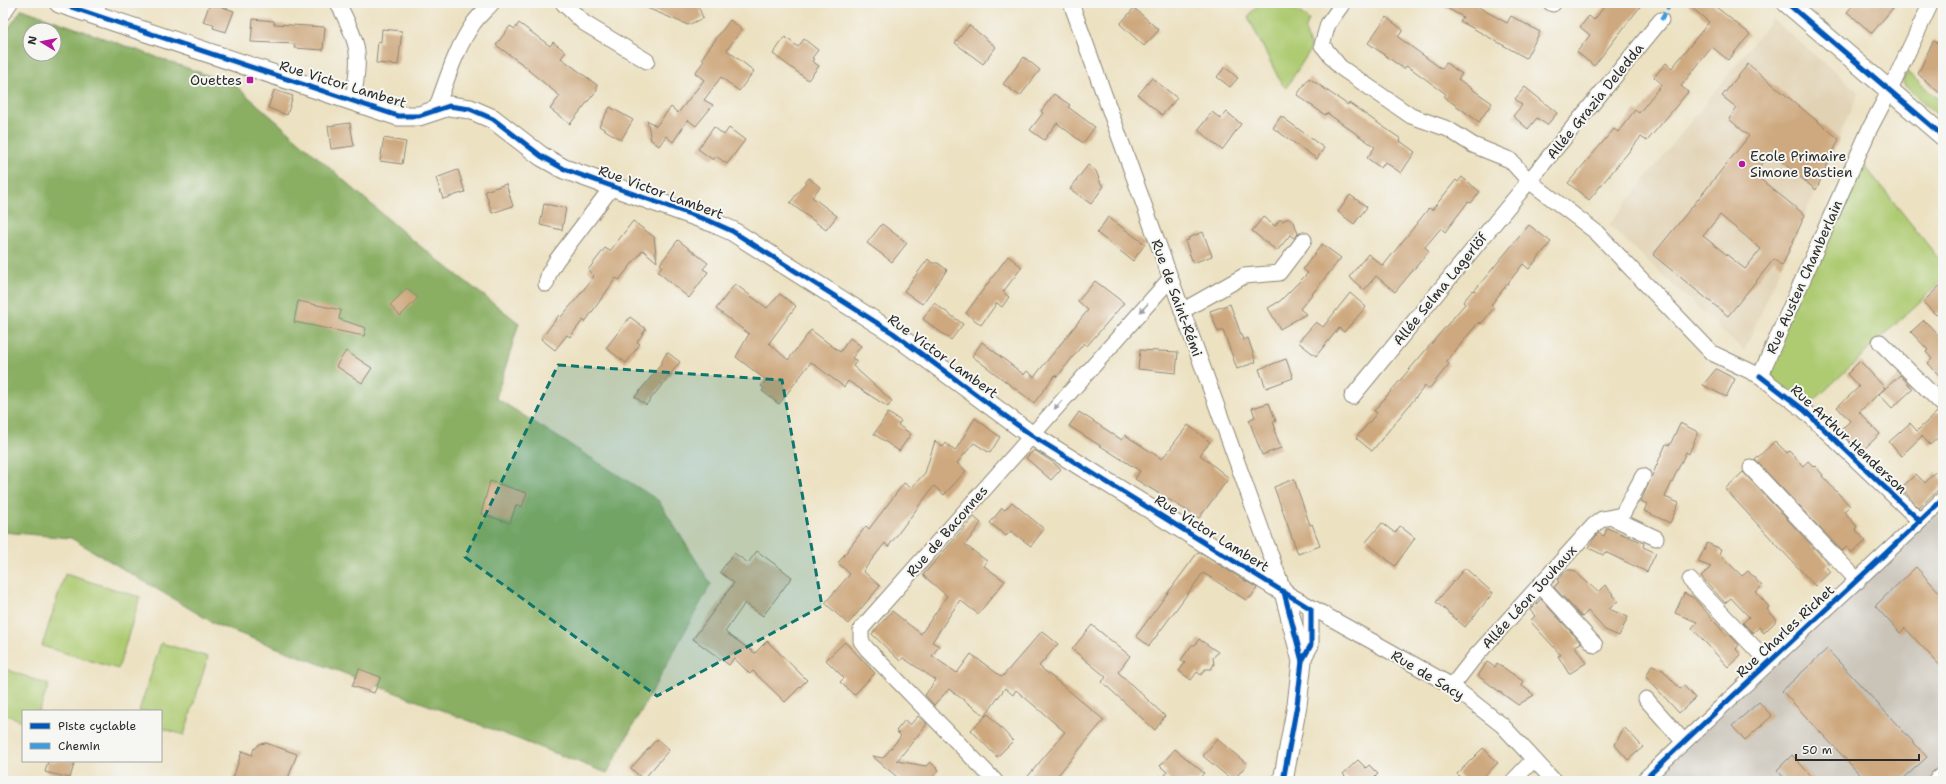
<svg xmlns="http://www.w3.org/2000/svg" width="1946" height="784" font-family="'Shantell Sans',sans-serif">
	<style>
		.built { fill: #e1d2b4 }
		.industrial { fill: #c9c3b8 }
		.green { fill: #aecb72; stroke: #6c7b4e }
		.forest { fill: #8aaf64; stroke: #5a6d48; fill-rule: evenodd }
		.building { fill: #cea87e; fill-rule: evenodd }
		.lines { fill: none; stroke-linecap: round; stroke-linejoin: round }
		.minor-casing { stroke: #8c8676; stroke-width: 17 }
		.tertiary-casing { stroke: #8c8676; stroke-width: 21 }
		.minor { stroke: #fff; stroke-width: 15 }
		.tertiary { stroke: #fff; stroke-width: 19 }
		.quiet { stroke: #3d9ce1; stroke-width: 4; stroke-dasharray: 8 4; stroke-linecap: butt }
		.cycleway-casing { stroke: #f6f6f2; stroke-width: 8 }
		.cycleway { stroke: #0057b8; stroke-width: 5 }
		.oneway { fill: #a0a0a0 }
		.marked { fill: #0f766e; fill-opacity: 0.2; stroke: #0f766e; stroke-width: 3; stroke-dasharray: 8 5; stroke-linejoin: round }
		.poi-dot { fill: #b5179e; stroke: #f6f6f2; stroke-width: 1.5 }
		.labels { text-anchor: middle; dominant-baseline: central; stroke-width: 4; stroke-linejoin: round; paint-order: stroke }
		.poi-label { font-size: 14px; fill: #2b2b2b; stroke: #f6f6f2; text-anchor: end }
		.street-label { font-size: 14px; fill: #2b2b2b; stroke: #f6f6f2 }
	</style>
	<rect width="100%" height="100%" fill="#f6f6f2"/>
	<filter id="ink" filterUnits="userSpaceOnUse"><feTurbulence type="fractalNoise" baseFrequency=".025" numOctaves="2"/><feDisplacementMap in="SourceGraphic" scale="8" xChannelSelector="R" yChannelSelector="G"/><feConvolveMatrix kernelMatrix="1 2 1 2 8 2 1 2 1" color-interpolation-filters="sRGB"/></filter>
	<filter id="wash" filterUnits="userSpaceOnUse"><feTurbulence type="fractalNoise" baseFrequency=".012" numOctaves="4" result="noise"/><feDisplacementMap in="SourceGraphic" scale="16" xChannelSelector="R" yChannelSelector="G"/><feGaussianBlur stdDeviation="0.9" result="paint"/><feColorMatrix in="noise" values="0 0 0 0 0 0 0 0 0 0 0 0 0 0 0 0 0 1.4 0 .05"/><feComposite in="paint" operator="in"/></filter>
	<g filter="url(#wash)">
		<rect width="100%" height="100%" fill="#ece1c1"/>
		<polygon class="built" points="1772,19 1859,92 1744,351 1609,225"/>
		<polygon class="industrial" points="1943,499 1943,781 1643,781"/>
		<g class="green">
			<polygon points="1259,3 1289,3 1309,20 1305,30 1311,49 1286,88 1281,83 1248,17"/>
			<polygon points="1907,72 1943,103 1943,120 1904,85 1903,79"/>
			<polygon points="1857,156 1943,264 1943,280 1804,410 1760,376"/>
			<polygon points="65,574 140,597 118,669 42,646"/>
			<polygon points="161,643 208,657 184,735 161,728 161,711 139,711"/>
			<polygon points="3,668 49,685 39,711 23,711 23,721 3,714"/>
		</g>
		<path class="forest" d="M22,9L235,85L411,239L519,323L496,398L658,500L711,584L607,773L217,625L71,538L3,532V36ZM30,30H54V54H30Z"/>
		<g id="blocks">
			<g class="building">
				<polygon points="210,3 234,11 226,32 213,28 214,25 203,22"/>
				<polygon points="635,3 697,3 703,18 688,25"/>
				<polygon points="1438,3 1480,3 1478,7 1507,23 1511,16 1540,32 1526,58 1460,21 1463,17"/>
				<polygon points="1607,3 1643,3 1594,66 1577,52 1590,35 1580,27 1589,16 1594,20"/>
				<polygon points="1686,3 1711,3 1750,34 1728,60 1712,47 1681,86 1688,92 1647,141 1641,137 1589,200 1568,183 1614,129 1618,132 1635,110 1639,113 1662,84 1654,77 1666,63 1672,68 1709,22"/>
				<polygon points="1855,3 1897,3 1872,33 1847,12"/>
				<polygon points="1134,8 1159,30 1144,46 1120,24"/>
				<polygon points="1386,17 1403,30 1398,37 1442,69 1446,63 1462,74 1458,79 1492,103 1479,122 1444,97 1446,94 1413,70 1406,66 1404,69 1368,43"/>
				<polygon points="253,19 274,21 274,24 325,27 323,50 294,48 295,44 251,42"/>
				<polygon points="730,20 742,29 727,50 754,71 739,91 721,77 704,100 713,105 696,126 688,120 673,142 666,136 659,146 651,140 647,120 656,126 671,107 678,113 704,80 695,73 704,61 702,59 706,52"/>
				<polygon points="519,23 550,46 553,42 566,52 561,58 597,85 597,90 570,124 550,109 560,96 528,70 529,69 496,45 510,26 515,29"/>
				<polygon points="969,25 996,47 983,64 955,43"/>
				<polygon points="382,29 402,31 398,65 376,63 378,41 381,42"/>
				<polygon points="785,37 798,47 804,39 818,50 812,58 814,59 812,61 819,66 808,80 773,54"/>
				<polygon points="1933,41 1943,45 1943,96 1918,74"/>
				<polygon points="1024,57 1040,70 1020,96 1003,84"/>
				<path d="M1748,64L1839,139L1816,190L1771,153L1754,174L1805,215L1782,266L1774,259L1728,316L1653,255L1749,136L1729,119L1737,108L1722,96ZM1720,215L1761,249L1745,269L1703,236Z"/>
				<polygon points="1225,67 1238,78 1230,87 1217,77"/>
				<polygon points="1152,78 1177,98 1162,115 1138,95"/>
				<polygon points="1309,78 1348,105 1349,103 1401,139 1400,141 1415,152 1401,173 1385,162 1381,168 1367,158 1375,147 1327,113 1325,115 1297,95"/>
				<polygon points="1525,87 1557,113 1547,125 1537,118 1528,129 1513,116 1522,105 1515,99"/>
				<polygon points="274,90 293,96 287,115 268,108"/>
				<polygon points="1054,94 1070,105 1068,107 1095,127 1083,143 1057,123 1044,140 1030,130 1043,113 1041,111"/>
				<polygon points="610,107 633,120 621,140 599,126"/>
				<polygon points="1212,112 1221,119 1227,112 1241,124 1222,150 1198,130"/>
				<polygon points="1281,116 1324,148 1317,159 1273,128"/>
				<polygon points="350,123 354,146 331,149 328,126"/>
				<polygon points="714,127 724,135 729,128 745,140 727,164 716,156 713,160 698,149"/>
				<polygon points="384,138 406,142 402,164 380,161"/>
				<polygon points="1088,165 1096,171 1101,184 1104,186 1091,204 1070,189"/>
				<polygon points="458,170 465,192 443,199 436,178"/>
				<polygon points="1462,177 1480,192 1471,203 1468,202 1445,232 1441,228 1425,247 1429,251 1395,292 1376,276 1364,290 1349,277 1368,254 1383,266 1429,208 1432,210 1456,180 1458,182"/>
				<polygon points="809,178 820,187 812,197 837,216 826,230 790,203"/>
				<polygon points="506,184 513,206 492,213 485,191"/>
				<polygon points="1350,195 1367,207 1354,224 1338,212"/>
				<polygon points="544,204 566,208 562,230 540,225"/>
				<polygon points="1108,217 1145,244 1133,261 1097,233"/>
				<polygon points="1263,217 1275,226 1280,219 1282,221 1289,218 1294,222 1298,234 1294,238 1290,235 1277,251 1252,231"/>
				<polygon points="633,221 654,237 657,262 643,250 619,280 616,278 585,322 583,320 570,337 567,335 555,350 541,339 559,315 561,317 578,297 594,276 588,270 605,248 610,251"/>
				<polygon points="882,224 907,243 892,262 867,243"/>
				<polygon points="1529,225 1551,242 1529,269 1523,264 1491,305 1494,308 1481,324 1479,322 1446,362 1449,364 1429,389 1425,386 1372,451 1356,438 1377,413 1374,411 1465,304 1463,302 1473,290 1474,291"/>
				<polygon points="1203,232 1212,256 1193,263 1185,241 1189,240 1188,238"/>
				<polygon points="678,240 708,263 703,269 708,272 689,298 658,272 662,266 660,264"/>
				<polygon points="1322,244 1341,258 1300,309 1306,314 1280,329 1268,308 1280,301 1308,273 1303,269"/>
				<polygon points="1008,256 1022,267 1003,292 1009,297 1002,307 997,303 981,325 966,313"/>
				<polygon points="928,259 932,263 938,263 947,270 922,304 904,291"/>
				<polygon points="1095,281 1124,303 1087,346 1084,343 1057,377 1055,375 1034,403 972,356 982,342 1024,375 1027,371 1034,377 1088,310 1078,301"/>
				<polygon points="1943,283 1943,308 1936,315 1923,302"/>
				<polygon points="735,284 767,308 780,294 796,306 769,343 788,360 811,330 840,352 850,338 861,346 852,358 857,361 853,366 892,401 888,407 848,381 844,387 811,362 779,404 762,391 764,388 761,386 766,380 736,357 749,334 716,309"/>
				<polygon points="407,288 418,298 400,316 390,305"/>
				<polygon points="1350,293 1366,307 1344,332 1339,328 1316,356 1298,342 1316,322 1323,327"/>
				<polygon points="298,301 341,310 339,319 366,328 364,336 294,322"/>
				<polygon points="934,303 963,324 951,340 923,319"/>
				<polygon points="1230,304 1243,340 1248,338 1256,362 1237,369 1223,330 1218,332 1210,311"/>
				<polygon points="630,317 646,329 637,342 640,344 626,363 606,348"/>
				<polygon points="1924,320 1943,340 1943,380 1928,363 1932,359 1926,352 1928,350 1911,332"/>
				<polygon points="1140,350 1178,352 1176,373 1138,369"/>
				<polygon points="346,351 372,368 362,383 336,366"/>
				<polygon points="667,352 680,362 646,405 635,397 659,367"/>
				<polygon points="1286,359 1293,378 1266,388 1259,369"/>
				<polygon points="1860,361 1885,388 1859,412 1880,434 1861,452 1840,431 1850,421 1837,407 1859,387 1847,374"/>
				<polygon points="1716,369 1735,379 1726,397 1703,385"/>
				<polygon points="1900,375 1913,389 1892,408 1879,394"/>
				<polygon points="1269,403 1276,421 1273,422 1276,430 1274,430 1281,448 1262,455 1249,420 1255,417 1252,408"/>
				<polygon points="1079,412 1122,440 1125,435 1162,459 1188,425 1210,442 1200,455 1229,478 1199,518 1135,479 1140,471 1069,426"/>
				<polygon points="1937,412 1943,414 1943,433 1930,445 1922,436 1901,456 1889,442 1910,423 1917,431"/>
				<polygon points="888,413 901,421 898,425 911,434 899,451 874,434"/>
				<polygon points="975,418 1000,437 990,453 974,443 957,463 966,471 944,495 934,486 888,547 885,543 863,571 880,586 848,624 825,603 850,574 838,563 866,526 869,529 904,483 911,488 925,473 935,441 943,447 946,443 955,451"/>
				<polygon points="1680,423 1698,432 1689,454 1686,452 1665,497 1679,503 1670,523 1644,511 1647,504 1641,501 1666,444 1670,445"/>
				<polygon points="1775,441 1787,453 1789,451 1803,466 1808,461 1814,467 1815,466 1823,475 1822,476 1850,506 1844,511 1857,527 1855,529 1866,541 1852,553 1847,547 1842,551 1755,460"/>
				<polygon points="1034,450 1051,461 1061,469 1051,480 1026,458"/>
				<polygon points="1743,472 1829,564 1826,567 1830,572 1815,586 1725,489"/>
				<polygon points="1935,472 1943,481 1943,485 1919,508 1901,488 1916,474 1925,483"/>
				<polygon points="1294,479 1310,525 1312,524 1320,546 1298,554 1274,487"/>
				<polygon points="490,481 527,493 522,507 516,505 510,523 481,514"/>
				<polygon points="1012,502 1044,529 1031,546 1011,531 1006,536 990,523 1002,508 1005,510"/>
				<polygon points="974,517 981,523 965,545 987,561 984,566 1005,581 978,614 960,600 932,642 939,646 932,656 957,673 971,654 1002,677 1042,631 1058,644 1039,666 1104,720 1053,781 1024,781 1065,732 1016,690 1013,695 1005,688 985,716 949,689 934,705 925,695 936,680 903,658 900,661 872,634 892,611 921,634 947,596 923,575"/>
				<polygon points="1382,523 1395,533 1400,526 1415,538 1395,566 1366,542"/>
				<polygon points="1607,528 1644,543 1643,547 1656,553 1647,572 1605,552 1603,555 1589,548 1593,540 1598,533 1604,536"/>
				<polygon points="1707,543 1721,549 1719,554 1742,576 1748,571 1762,586 1756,592 1769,607 1767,609 1777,620 1764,633 1759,627 1753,633 1743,623 1749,617 1731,598 1725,603 1701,576 1711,567 1698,562"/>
				<polygon points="757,551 792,577 763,616 745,603 725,632 755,653 767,641 807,680 785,702 753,671 750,674 734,658 729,665 693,639 734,583 720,572 734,553 748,563"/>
				<polygon points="1198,552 1257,588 1251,597 1246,600 1203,573 1149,646 1136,636"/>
				<polygon points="1916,567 1943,596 1943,669 1905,628 1900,633 1875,606"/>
				<polygon points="1465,568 1493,593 1465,627 1436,602"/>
				<polygon points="1568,570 1573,570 1598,592 1605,585 1613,594 1612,595 1618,601 1609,609 1628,617 1619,636 1605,630 1588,611 1582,617 1554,587 1559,582 1557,580"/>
				<polygon points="1684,593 1694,598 1727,636 1729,634 1739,645 1736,649 1741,655 1728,667 1692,628 1697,622 1675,613"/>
				<polygon points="1541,599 1581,643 1575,646 1586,663 1569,674 1558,656 1561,655 1530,621 1535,616 1530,610"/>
				<polygon points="1092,625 1130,656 1118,672 1165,716 1155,730 1102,682 1106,677 1072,649"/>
				<polygon points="1199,639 1218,652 1213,658 1214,664 1211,669 1205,669 1201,675 1197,672 1191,680 1179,671 1185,663 1181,660 1192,645 1195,645"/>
				<polygon points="845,642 875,673 854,695 840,682 844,678 826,660"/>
				<polygon points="1827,649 1927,757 1901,781 1866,781 1782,691"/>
				<polygon points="1487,662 1495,667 1497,663 1524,682 1521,685 1534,695 1518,705 1478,676"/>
				<polygon points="1652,665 1663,670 1680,689 1684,686 1695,698 1679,713 1646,677"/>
				<polygon points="359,669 381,677 374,693 352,686"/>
				<polygon points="1759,702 1772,716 1745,740 1732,726"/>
				<polygon points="988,714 1013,741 997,757 971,730"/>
				<polygon points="918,716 927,724 897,761 926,766 930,762 939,770 929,781 902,781 872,756 883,758 901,736 896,731 905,720 910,725"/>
				<polygon points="1624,727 1643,747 1628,760 1615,745"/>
				<polygon points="657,739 669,750 643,780 631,768"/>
				<polygon points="1217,739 1247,764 1233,781 1203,756"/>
				<polygon points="266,743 297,754 287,781 232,781 242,751 252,755 254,748 255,749 259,744"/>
				<polygon points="1483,748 1498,763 1479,781 1464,781 1457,774"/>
				<polygon points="1175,749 1204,773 1197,781 1172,781 1165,775 1167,772 1160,766"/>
				<polygon points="1792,755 1816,781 1787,781 1777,770"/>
				<polygon points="1358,760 1366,768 1369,765 1378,774 1375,777 1380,781 1350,781 1343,774"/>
				<polygon points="48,761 75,761 70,778 45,772"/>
			</g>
		</g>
	</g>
	<g filter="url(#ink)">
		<use href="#blocks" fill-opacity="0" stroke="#8c8676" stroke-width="1"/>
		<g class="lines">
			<g class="minor-casing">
				<g id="minor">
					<path d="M338,3C345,18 355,35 357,52C359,68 355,85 353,101"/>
					<polyline points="563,3 584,23 647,61"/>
					<polyline points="1071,3 1284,592 1452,686 1502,725 1554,781"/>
					<polyline points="1343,3 1328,24 1322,45 1340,67 1411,116 1448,129 1473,145 1510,160 1529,181 1596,232 1712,353 1760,376 1804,410 1920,521"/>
					<polyline points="1551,3 1553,4"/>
					<polyline points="3,13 10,3"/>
					<polyline points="90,15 99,3"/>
					<path d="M436,109C447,80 455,50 473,24C478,16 486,10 492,3"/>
					<polyline points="546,284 549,273 556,261 612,187"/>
					<polyline points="1182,311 1244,276 1279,273 1304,240"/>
					<polyline points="1880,342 1943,405"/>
					<polyline points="1760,376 1870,128 1890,90 1931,3"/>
					<polyline points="1352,397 1661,20"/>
					<polyline points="1751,468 1858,581"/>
					<polyline points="1613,518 1656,538"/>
					<polyline points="1690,580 1768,662"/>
					<polyline points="1540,585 1595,645"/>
					<polyline points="1302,661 1311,645 1311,609"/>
					<polyline points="1452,686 1473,659 1594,525 1602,519 1622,515 1643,476"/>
					<polyline points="1646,699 1684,742"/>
					<polyline points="995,781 867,649 861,641 861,629 1170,279"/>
					<polyline points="1513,781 1533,760"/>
					<path d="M1643,781C1742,686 1844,594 1943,499"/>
					<polyline points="1935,781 1943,774"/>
				</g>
			</g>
			<g class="tertiary-casing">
				<g id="tertiary">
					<polyline points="59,3 398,116 419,116 449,106 470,109 493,119 541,156 564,169 712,222 732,231 893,333 1031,435 1284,592 1302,661 1297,705 1283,781"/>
					<polyline points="1787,3 1943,136"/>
				</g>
			</g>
			<use href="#minor" class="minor"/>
			<use href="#tertiary" class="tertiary"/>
			<g class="quiet">
				<polyline points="1553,4 1554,3"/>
				<polyline points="1661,20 1671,3"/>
			</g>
			<g class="cycleway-casing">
				<g id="cycleway">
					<polyline points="59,3 398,116 419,116 449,106 470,109 493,119 541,156 564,169 712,222 732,231 893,333 1031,435 1311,609 1311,645 1302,661 1297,705 1283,781"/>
					<polyline points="1787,3 1943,136"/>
					<polyline points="1760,376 1804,410 1920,521"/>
					<polyline points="1284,592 1302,661"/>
					<path d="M1643,781C1742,686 1844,594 1943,499"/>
				</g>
			</g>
			<use href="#cycleway" class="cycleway"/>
		</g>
		<defs><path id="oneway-solid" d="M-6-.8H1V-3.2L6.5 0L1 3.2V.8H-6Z"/></defs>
		<g class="oneway">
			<use href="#oneway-solid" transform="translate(1144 308) rotate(132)"/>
			<use href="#oneway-solid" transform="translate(1058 405) rotate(132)"/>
		</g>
	</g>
	<path class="marked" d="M558,365L782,380L822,606L657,696L465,557Z"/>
	<g class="poi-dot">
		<rect x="246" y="76" width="8" height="8" rx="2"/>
		<circle cx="1742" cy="164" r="4"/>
	</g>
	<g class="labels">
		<g class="poi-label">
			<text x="242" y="80">Ouettes</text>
			<text x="1750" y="156" text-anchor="start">Ecole Primaire<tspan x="1750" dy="16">Simone Bastien</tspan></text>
		</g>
		<g class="street-label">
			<text transform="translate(343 84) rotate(17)">Rue Victor Lambert</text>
			<text transform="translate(1595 101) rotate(-51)">Allée Grazia Deledda</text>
			<text transform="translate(661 192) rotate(20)">Rue Victor Lambert</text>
			<text transform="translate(1804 277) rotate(-66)">Rue Austen Chamberlain</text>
			<text transform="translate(1440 289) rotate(-51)">Allée Selma Lagerlöf</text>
			<text transform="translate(1177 298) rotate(70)">Rue de Saint-Rémi</text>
			<text transform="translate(943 356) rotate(36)">Rue Victor Lambert</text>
			<text transform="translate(1849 439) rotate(43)">Rue Arthur Henderson</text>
			<text transform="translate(947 531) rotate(-49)">Rue de Baconnes</text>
			<text transform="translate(1212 533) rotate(32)">Rue Victor Lambert</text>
			<text transform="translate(1529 597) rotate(-48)">Allée Léon Jouhaux</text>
			<text transform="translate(1785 631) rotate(-43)">Rue Charles Richet</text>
			<text transform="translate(1428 675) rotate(31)">Rue de Sacy</text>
		</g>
	</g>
	<rect width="1946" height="784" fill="none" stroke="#f6f6f2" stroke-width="16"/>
	<rect x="22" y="710" width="140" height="52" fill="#f6f6f2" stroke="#a5a5a2"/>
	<rect x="30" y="723" width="20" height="6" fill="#0057b8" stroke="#a5a5a2"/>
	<text x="58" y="730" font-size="12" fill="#2b2b2b">Piste cyclable</text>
	<rect x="30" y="743" width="20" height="6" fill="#3d9ce1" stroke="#a5a5a2"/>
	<text x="58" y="750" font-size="12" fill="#2b2b2b">Chemin</text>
	<g transform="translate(42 42) rotate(280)"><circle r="19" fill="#f6f6f2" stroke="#a5a5a2"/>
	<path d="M0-3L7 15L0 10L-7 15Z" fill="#b5179e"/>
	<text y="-6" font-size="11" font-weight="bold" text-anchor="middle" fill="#2b2b2b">N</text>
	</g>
	<path d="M1796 754v6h123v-6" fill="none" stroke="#2b2b2b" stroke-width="2"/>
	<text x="1802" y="754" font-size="12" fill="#2b2b2b" stroke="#f6f6f2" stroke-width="3" paint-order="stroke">50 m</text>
</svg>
